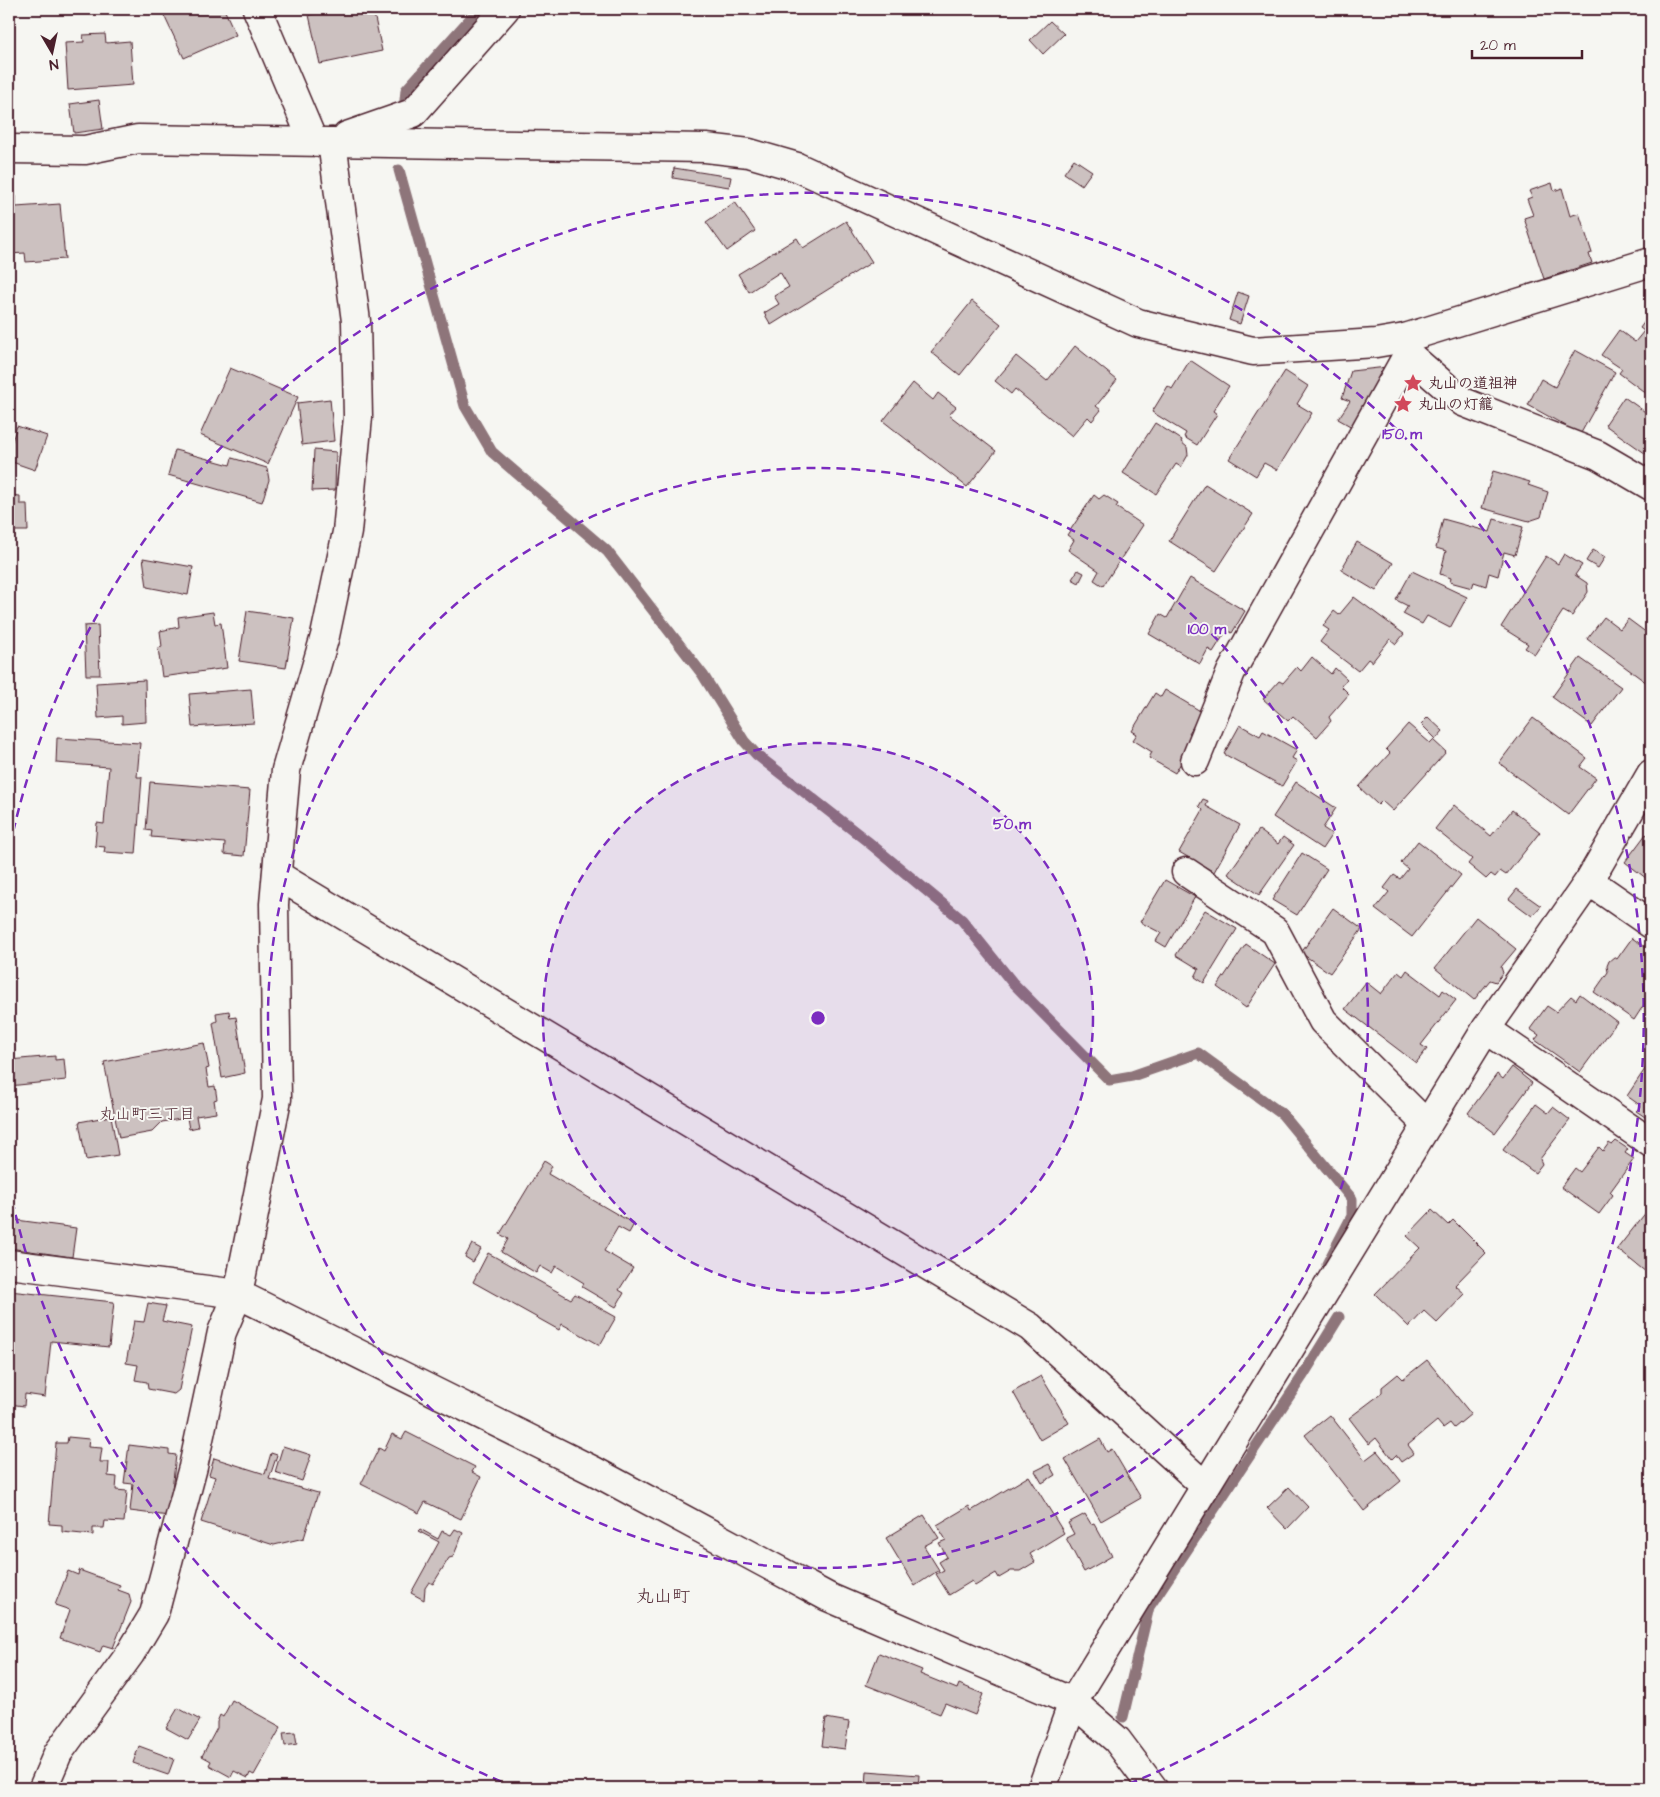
<svg xmlns="http://www.w3.org/2000/svg" width="1660" height="1797" font-family="'Architects Daughter','Klee One',sans-serif">
	<style>
		.lines { fill: none; stroke-linecap: round; stroke-linejoin: round }
		.stream { stroke: #8e747a; stroke-width: 11 }
		.building { fill: #ccc1c0; stroke: #4a1f2b }
		.minor-casing { stroke: #4a1f2b; stroke-width: 31 }
		.minor { stroke: #f6f6f2; stroke-width: 28 }
		.ring { fill: none; stroke: #7b2cbf; stroke-width: 2.5; stroke-dasharray: 9 6 }
		.labels { text-anchor: middle; dominant-baseline: central; stroke-width: 4; stroke-linejoin: round; paint-order: stroke }
		.poi-label { font-size: 15px; font-weight: bold; fill: #4a1f2b; stroke: #f6f6f2; text-anchor: start }
		.neighbourhood-label { font-size: 16px; fill: #4a1f2b; stroke: #f6f6f2 }
		.quarter-label { font-size: 18px; fill: #4a1f2b; stroke: #f6f6f2 }
		.centre { fill: #7b2cbf; stroke: #f6f6f2; stroke-width: 2.5 }
		.ring-label { font-size: 15px; text-anchor: middle; font-weight: bold; fill: #7b2cbf; stroke: #f6f6f2; stroke-width: 4; stroke-linejoin: round; paint-order: stroke }
	</style>
	<rect width="100%" height="100%" fill="#f6f6f2"/>
	<filter id="ink" filterUnits="userSpaceOnUse"><feTurbulence type="fractalNoise" baseFrequency=".02" numOctaves="2"/><feDisplacementMap in="SourceGraphic" scale="10" xChannelSelector="R" yChannelSelector="G"/><feConvolveMatrix kernelMatrix="1 2 1 2 8 2 1 2 1" color-interpolation-filters="sRGB"/></filter>
	<g filter="url(#ink)">
		<g class="lines">
			<g class="stream">
				<polyline points="404,110 406,90 479,9"/>
				<polyline points="399,170 465,406 492,452 607,551 703,675 744,741 757,755 867,841 962,920 1012,982 1109,1080 1132,1076 1198,1053 1282,1114 1352,1199 1352,1216 1327,1264"/>
				<polyline points="1123,1717 1149,1607 1302,1377 1339,1317"/>
			</g>
		</g>
		<g class="building">
			<polygon points="161,9 224,9 236,35 184,58"/>
			<polygon points="340,9 373,9 382,51 320,64 309,15"/>
			<polygon points="1050,21 1064,34 1043,54 1030,40"/>
			<polygon points="105,34 106,43 130,41 133,85 68,90 65,43 84,42 83,35"/>
			<polygon points="99,100 103,129 74,133 70,104"/>
			<polygon points="1074,159 1092,171 1082,185 1064,173"/>
			<polygon points="674,168 731,177 729,187 673,178"/>
			<polygon points="1552,183 1554,191 1562,188 1570,216 1579,213 1592,253 1589,254 1592,263 1544,279 1524,218 1533,215 1527,199 1532,197 1529,191"/>
			<polygon points="9,196 16,196 16,207 60,204 65,259 26,262 25,253 9,254"/>
			<polygon points="735,202 755,231 727,251 706,222"/>
			<polygon points="846,221 872,262 771,325 764,313 779,304 774,296 789,287 780,272 749,292 738,274 797,238 803,248"/>
			<polygon points="1238,292 1249,296 1240,324 1229,320"/>
			<polygon points="972,301 1001,324 960,375 931,352"/>
			<polygon points="1651,313 1651,397 1619,373 1622,369 1601,355 1619,330 1635,342 1644,331 1640,328"/>
			<polygon points="1075,346 1117,380 1096,406 1101,410 1092,421 1088,417 1072,436 1015,389 1011,394 995,381 1016,356 1047,381"/>
			<polygon points="1575,350 1615,372 1576,442 1562,434 1566,426 1528,405 1541,379 1555,387"/>
			<polygon points="1190,360 1229,386 1213,411 1217,414 1197,445 1184,437 1186,433 1152,412 1168,386 1172,389"/>
			<polygon points="1387,367 1352,427 1338,419 1350,401 1342,398 1351,371"/>
			<polygon points="230,368 298,397 268,464 200,435"/>
			<polygon points="1285,371 1308,386 1297,404 1312,413 1277,470 1264,463 1256,476 1229,459"/>
			<polygon points="913,383 933,400 938,393 956,407 949,415 996,451 967,487 883,421"/>
			<polygon points="1624,397 1651,416 1649,456 1605,425"/>
			<polygon points="330,399 334,441 302,445 297,403"/>
			<polygon points="1155,423 1182,440 1181,442 1187,447 1188,455 1181,467 1176,464 1156,494 1123,473"/>
			<polygon points="17,426 47,436 35,470 9,461 9,450"/>
			<polygon points="175,450 230,465 232,458 267,468 269,480 262,502 168,475"/>
			<polygon points="314,450 336,452 335,490 312,491"/>
			<polygon points="1493,471 1530,482 1528,485 1548,492 1541,517 1529,521 1482,508"/>
			<polygon points="1205,484 1253,514 1216,571 1169,541"/>
			<polygon points="9,495 20,496 20,504 27,504 28,531 9,531"/>
			<polygon points="1094,495 1099,499 1104,495 1118,504 1116,507 1143,525 1103,586 1094,580 1099,571 1068,550 1074,540 1067,535"/>
			<polygon points="1443,519 1490,532 1494,519 1523,527 1515,555 1504,552 1498,576 1489,573 1486,586 1474,582 1472,588 1450,582 1451,578 1440,574 1446,551 1436,548"/>
			<polygon points="1357,542 1393,563 1376,591 1341,570"/>
			<polygon points="1593,550 1605,557 1598,568 1586,561"/>
			<polygon points="1564,554 1582,565 1575,575 1587,583 1588,592 1572,616 1563,611 1535,654 1525,648 1528,644 1501,627 1546,556 1558,564"/>
			<polygon points="143,558 193,567 188,595 147,587"/>
			<polygon points="1078,570 1084,573 1079,583 1072,579"/>
			<polygon points="1412,571 1467,597 1450,628 1427,616 1422,624 1403,614 1408,606 1396,600"/>
			<polygon points="1190,578 1245,611 1232,633 1227,630 1213,652 1208,649 1200,664 1149,634 1160,614 1167,618"/>
			<polygon points="1354,597 1404,634 1396,644 1390,639 1372,662 1368,659 1358,671 1320,642 1329,630 1323,626 1334,611 1339,615"/>
			<polygon points="247,611 294,618 286,668 239,661"/>
			<polygon points="213,612 215,624 221,623 227,668 162,677 158,648 162,647 160,631 179,627 178,617"/>
			<polygon points="1604,617 1620,629 1628,619 1651,636 1651,686 1587,639"/>
			<polygon points="98,625 100,675 86,675 84,626"/>
			<polygon points="1312,657 1331,674 1335,668 1347,679 1341,686 1349,694 1329,717 1331,721 1317,737 1293,716 1288,721 1263,699 1279,681 1283,683 1297,667 1301,671"/>
			<polygon points="1580,658 1621,687 1592,726 1552,697"/>
			<polygon points="145,680 146,722 122,724 122,716 98,718 96,683"/>
			<polygon points="251,689 254,723 192,727 189,694"/>
			<polygon points="1165,690 1202,712 1189,733 1193,736 1189,749 1175,773 1149,758 1152,752 1133,740 1137,734 1132,731 1155,693 1161,697"/>
			<polygon points="1428,717 1443,731 1436,739 1421,724"/>
			<polygon points="1533,718 1587,758 1580,767 1596,778 1568,815 1499,763"/>
			<polygon points="1408,724 1430,743 1433,740 1446,752 1393,811 1382,801 1378,805 1359,787 1390,753 1386,749"/>
			<polygon points="1240,725 1260,736 1263,731 1297,750 1292,758 1297,761 1282,786 1224,754"/>
			<polygon points="57,738 140,743 137,777 142,777 136,854 104,852 105,847 95,846 97,823 104,824 109,767 56,763"/>
			<polygon points="150,782 250,790 244,856 224,854 225,843 151,837 152,831 146,830"/>
			<polygon points="1296,782 1336,808 1323,828 1332,834 1322,849 1273,817"/>
			<polygon points="1203,799 1208,801 1206,806 1240,825 1214,872 1179,852 1203,810 1199,806"/>
			<polygon points="1454,805 1491,836 1512,810 1540,832 1506,875 1500,871 1495,877 1491,874 1486,879 1468,864 1472,859 1435,829"/>
			<polygon points="1259,830 1278,844 1283,837 1294,845 1259,895 1228,874"/>
			<polygon points="1646,834 1651,838 1651,882 1625,862"/>
			<polygon points="1418,841 1461,875 1412,937 1375,909 1389,892 1384,888 1394,875 1400,879 1408,869 1401,863"/>
			<polygon points="1302,853 1327,869 1297,915 1272,900"/>
			<polygon points="1165,880 1195,897 1166,947 1156,941 1161,933 1140,922"/>
			<polygon points="1517,889 1541,906 1532,916 1509,899"/>
			<polygon points="1333,908 1362,929 1330,973 1301,953"/>
			<polygon points="1205,910 1237,929 1204,983 1195,977 1199,969 1176,955"/>
			<polygon points="1476,917 1516,949 1501,967 1503,973 1496,982 1490,980 1474,1000 1435,968"/>
			<polygon points="1632,938 1651,951 1651,1008 1645,1003 1634,1020 1594,992 1608,972 1607,966 1609,961 1614,957 1617,959"/>
			<polygon points="1246,944 1275,964 1246,1008 1217,987"/>
			<polygon points="1407,970 1440,995 1443,990 1456,1000 1421,1045 1427,1049 1416,1063 1345,1009 1366,982 1381,994 1398,972 1403,976"/>
			<polygon points="1580,994 1617,1022 1580,1072 1535,1040 1539,1035 1530,1029 1547,1006 1556,1012 1571,996 1576,1000"/>
			<polygon points="229,1011 230,1018 236,1017 245,1073 222,1078 213,1023 217,1021 216,1013"/>
			<polygon points="204,1043 209,1068 206,1069 209,1087 215,1086 217,1099 214,1100 216,1113 196,1116 198,1127 189,1129 187,1118 162,1122 152,1132 119,1138 104,1062"/>
			<polygon points="55,1056 55,1060 64,1059 66,1080 9,1086 9,1060"/>
			<polygon points="1651,1060 1651,1121 1636,1111 1641,1106 1627,1096"/>
			<polygon points="1512,1067 1532,1083 1495,1133 1468,1113 1497,1074 1503,1079"/>
			<polygon points="1536,1104 1548,1113 1553,1107 1570,1120 1540,1159 1542,1164 1535,1173 1503,1150"/>
			<polygon points="111,1116 118,1155 86,1160 79,1122"/>
			<polygon points="1616,1141 1628,1149 1625,1153 1634,1159 1610,1192 1613,1195 1599,1214 1561,1187 1575,1168 1580,1172 1599,1147 1603,1151 1609,1143 1612,1145"/>
			<polygon points="544,1161 552,1166 548,1174 634,1224 629,1233 618,1227 604,1251 633,1268 619,1290 624,1293 616,1307 582,1287 584,1283 556,1266 552,1273 540,1266 536,1273 501,1252 508,1239 500,1234"/>
			<polygon points="1651,1206 1651,1276 1617,1249"/>
			<polygon points="1432,1210 1448,1225 1453,1220 1486,1253 1455,1285 1465,1294 1437,1323 1424,1311 1409,1327 1375,1294 1420,1248 1407,1236"/>
			<polygon points="9,1219 76,1228 72,1257 9,1248"/>
			<polygon points="472,1244 481,1249 473,1262 465,1257"/>
			<polygon points="488,1253 571,1299 575,1294 616,1317 600,1345 562,1324 559,1330 473,1282"/>
			<polygon points="9,1291 114,1302 109,1347 51,1341 45,1397 25,1394 24,1406 9,1404"/>
			<polygon points="148,1303 166,1306 162,1321 192,1327 179,1390 174,1394 148,1389 147,1382 135,1380 138,1365 126,1363 134,1321 144,1322"/>
			<polygon points="1427,1360 1471,1414 1454,1428 1450,1423 1443,1428 1437,1421 1408,1445 1414,1453 1401,1462 1396,1455 1392,1459 1376,1438 1369,1444 1349,1418 1382,1393 1382,1387 1398,1374 1403,1379"/>
			<polygon points="1041,1376 1069,1423 1040,1440 1013,1392"/>
			<polygon points="1330,1415 1365,1460 1377,1451 1401,1481 1364,1511 1305,1435"/>
			<polygon points="406,1432 475,1467 472,1472 481,1477 461,1519 425,1502 419,1513 361,1484 379,1448 384,1451 392,1434 402,1439"/>
			<polygon points="68,1437 89,1439 88,1447 102,1448 100,1462 109,1462 108,1476 117,1477 116,1490 127,1491 124,1522 105,1521 104,1528 93,1528 93,1535 62,1532 62,1525 49,1524 56,1443 67,1443"/>
			<polygon points="1100,1439 1107,1452 1112,1449 1141,1498 1101,1521 1065,1459"/>
			<polygon points="129,1445 169,1450 169,1454 176,1455 169,1516 130,1511 133,1484 124,1483"/>
			<polygon points="283,1446 311,1455 302,1481 275,1472"/>
			<polygon points="271,1453 277,1455 269,1479 318,1493 304,1538 274,1545 201,1522 215,1477 209,1475 214,1458 265,1474"/>
			<polygon points="1049,1464 1055,1475 1042,1483 1035,1471"/>
			<polygon points="1029,1476 1064,1533 1030,1554 1035,1562 1020,1571 1011,1571 999,1578 996,1573 975,1586 972,1581 949,1595 936,1574 944,1570 939,1562 947,1557 939,1543 946,1540 937,1525 969,1506 971,1511"/>
			<polygon points="1289,1487 1308,1507 1287,1529 1267,1508"/>
			<polygon points="1085,1514 1091,1524 1094,1523 1112,1556 1084,1572 1066,1538 1074,1534 1068,1523"/>
			<polygon points="924,1515 939,1538 924,1546 939,1570 915,1586 886,1538"/>
			<polygon points="420,1529 438,1539 442,1531 451,1535 455,1529 463,1533 453,1557 449,1558 433,1584 429,1582 425,1588 424,1600 411,1593 439,1542 418,1531"/>
			<polygon points="79,1570 120,1585 118,1590 129,1594 131,1602 113,1648 103,1645 100,1652 60,1638 70,1610 55,1605 68,1571 78,1575"/>
			<polygon points="879,1653 922,1670 920,1674 957,1689 959,1684 983,1694 975,1715 945,1703 940,1714 866,1685"/>
			<polygon points="232,1700 281,1727 254,1775 250,1773 248,1778 234,1771 231,1777 209,1765 211,1761 202,1756 217,1728 217,1722 220,1715 223,1717"/>
			<polygon points="178,1708 200,1720 188,1740 166,1728"/>
			<polygon points="826,1718 849,1722 845,1749 822,1746"/>
			<polygon points="295,1732 297,1744 285,1746 283,1733"/>
			<polygon points="139,1746 174,1759 168,1775 133,1763"/>
			<polygon points="867,1771 919,1775 918,1788 866,1788"/>
		</g>
		<g class="lines">
			<g class="minor-casing">
				<g id="minor">
					<polyline points="257,9 313,141"/>
					<polyline points="347,136 413,113 505,9"/>
					<polyline points="9,149 85,150 138,139 706,148 749,153 797,167 1138,323 1253,351 1376,343 1405,338 1651,262"/>
					<polyline points="1408,354 1463,402 1598,455 1651,486"/>
					<polyline points="1195,761 1231,672 1408,354 1405,338"/>
					<polyline points="1186,872 1275,931 1323,1021 1427,1125"/>
					<polyline points="277,875 1030,1327 1204,1485"/>
					<polyline points="1589,881 1651,924"/>
					<polyline points="1486,1029 1651,1143"/>
					<polyline points="9,1264 238,1294 594,1471 828,1597 1073,1702 1117,1740 1153,1788"/>
					<polyline points="43,1788 58,1753 130,1654 154,1614 193,1467 222,1332 238,1294 277,1099 274,904 286,770 325,636 347,532 358,417 356,321 332,142"/>
					<polyline points="1042,1788 1073,1702 1486,1029 1589,881 1651,774"/>
				</g>
			</g>
			<use href="#minor" class="minor"/>
		</g>
	</g>
	<circle cx="818" cy="1018" r="275" fill="#7b2cbf" fill-opacity=".12"/>
	<g class="ring">
		<circle cx="818" cy="1018" r="275"/>
		<circle cx="818" cy="1018" r="550"/>
		<path d="M515 1787A826 826 0 0 1 10 1190M10 846A826 826 0 1 1 1121 1787"/>
	</g>
	<defs>
		<g id="sight-bare" transform="scale(1.5)"><path d="M0-6L1.8-2.2L6-1.7L2.9 1.2L3.7 5.4L0 3.3L-3.7 5.4L-2.9 1.2L-6-1.7L-1.8-2.2Z" fill="#d1495b" stroke="#f6f6f2" stroke-width="2.5" paint-order="stroke"/></g>
	</defs>
	<g fill-rule="evenodd">
		<use href="#sight-bare" x="1413" y="383"/>
		<use href="#sight-bare" x="1403" y="404"/>
	</g>
	<g class="labels">
		<g class="poi-label">
			<text x="1428" y="383">丸山の道祖神</text>
			<text x="1418" y="404">丸山の灯籠</text>
		</g>
		<g class="neighbourhood-label">
			<text x="147" y="1114">丸山町三丁目</text>
		</g>
		<g class="quarter-label">
			<text x="663" y="1596">丸山町</text>
		</g>
	</g>
	<circle cx="818" cy="1018" r="8" class="centre"/>
	<g class="ring-label">
		<text x="1402" y="439">150 m</text>
		<text x="1207" y="634">100 m</text>
		<text x="1012" y="829">50 m</text>
	</g>
	<rect width="1660" height="1797" fill="none" stroke="#f6f6f2" stroke-width="30"/>
	<rect x="15" y="15" width="1630" height="1767" fill="none" stroke="#4a1f2b" stroke-width="2" filter="url(#ink)"/>
	<g transform="translate(52 52) rotate(171)" stroke="#f6f6f2" stroke-width="4" paint-order="stroke">
	<path d="M0-4L9 19L0 12L-9 19Z" fill="#4a1f2b"/>
	<text y="-8" font-size="14" font-weight="bold" text-anchor="middle" fill="#4a1f2b">N</text>
	</g>
	<path d="M1472 50v8h110v-8" fill="none" stroke="#4a1f2b" stroke-width="2.5"/>
	<text x="1480" y="50" font-size="15" fill="#4a1f2b" stroke="#f6f6f2" stroke-width="4" paint-order="stroke">20 m</text>
</svg>
